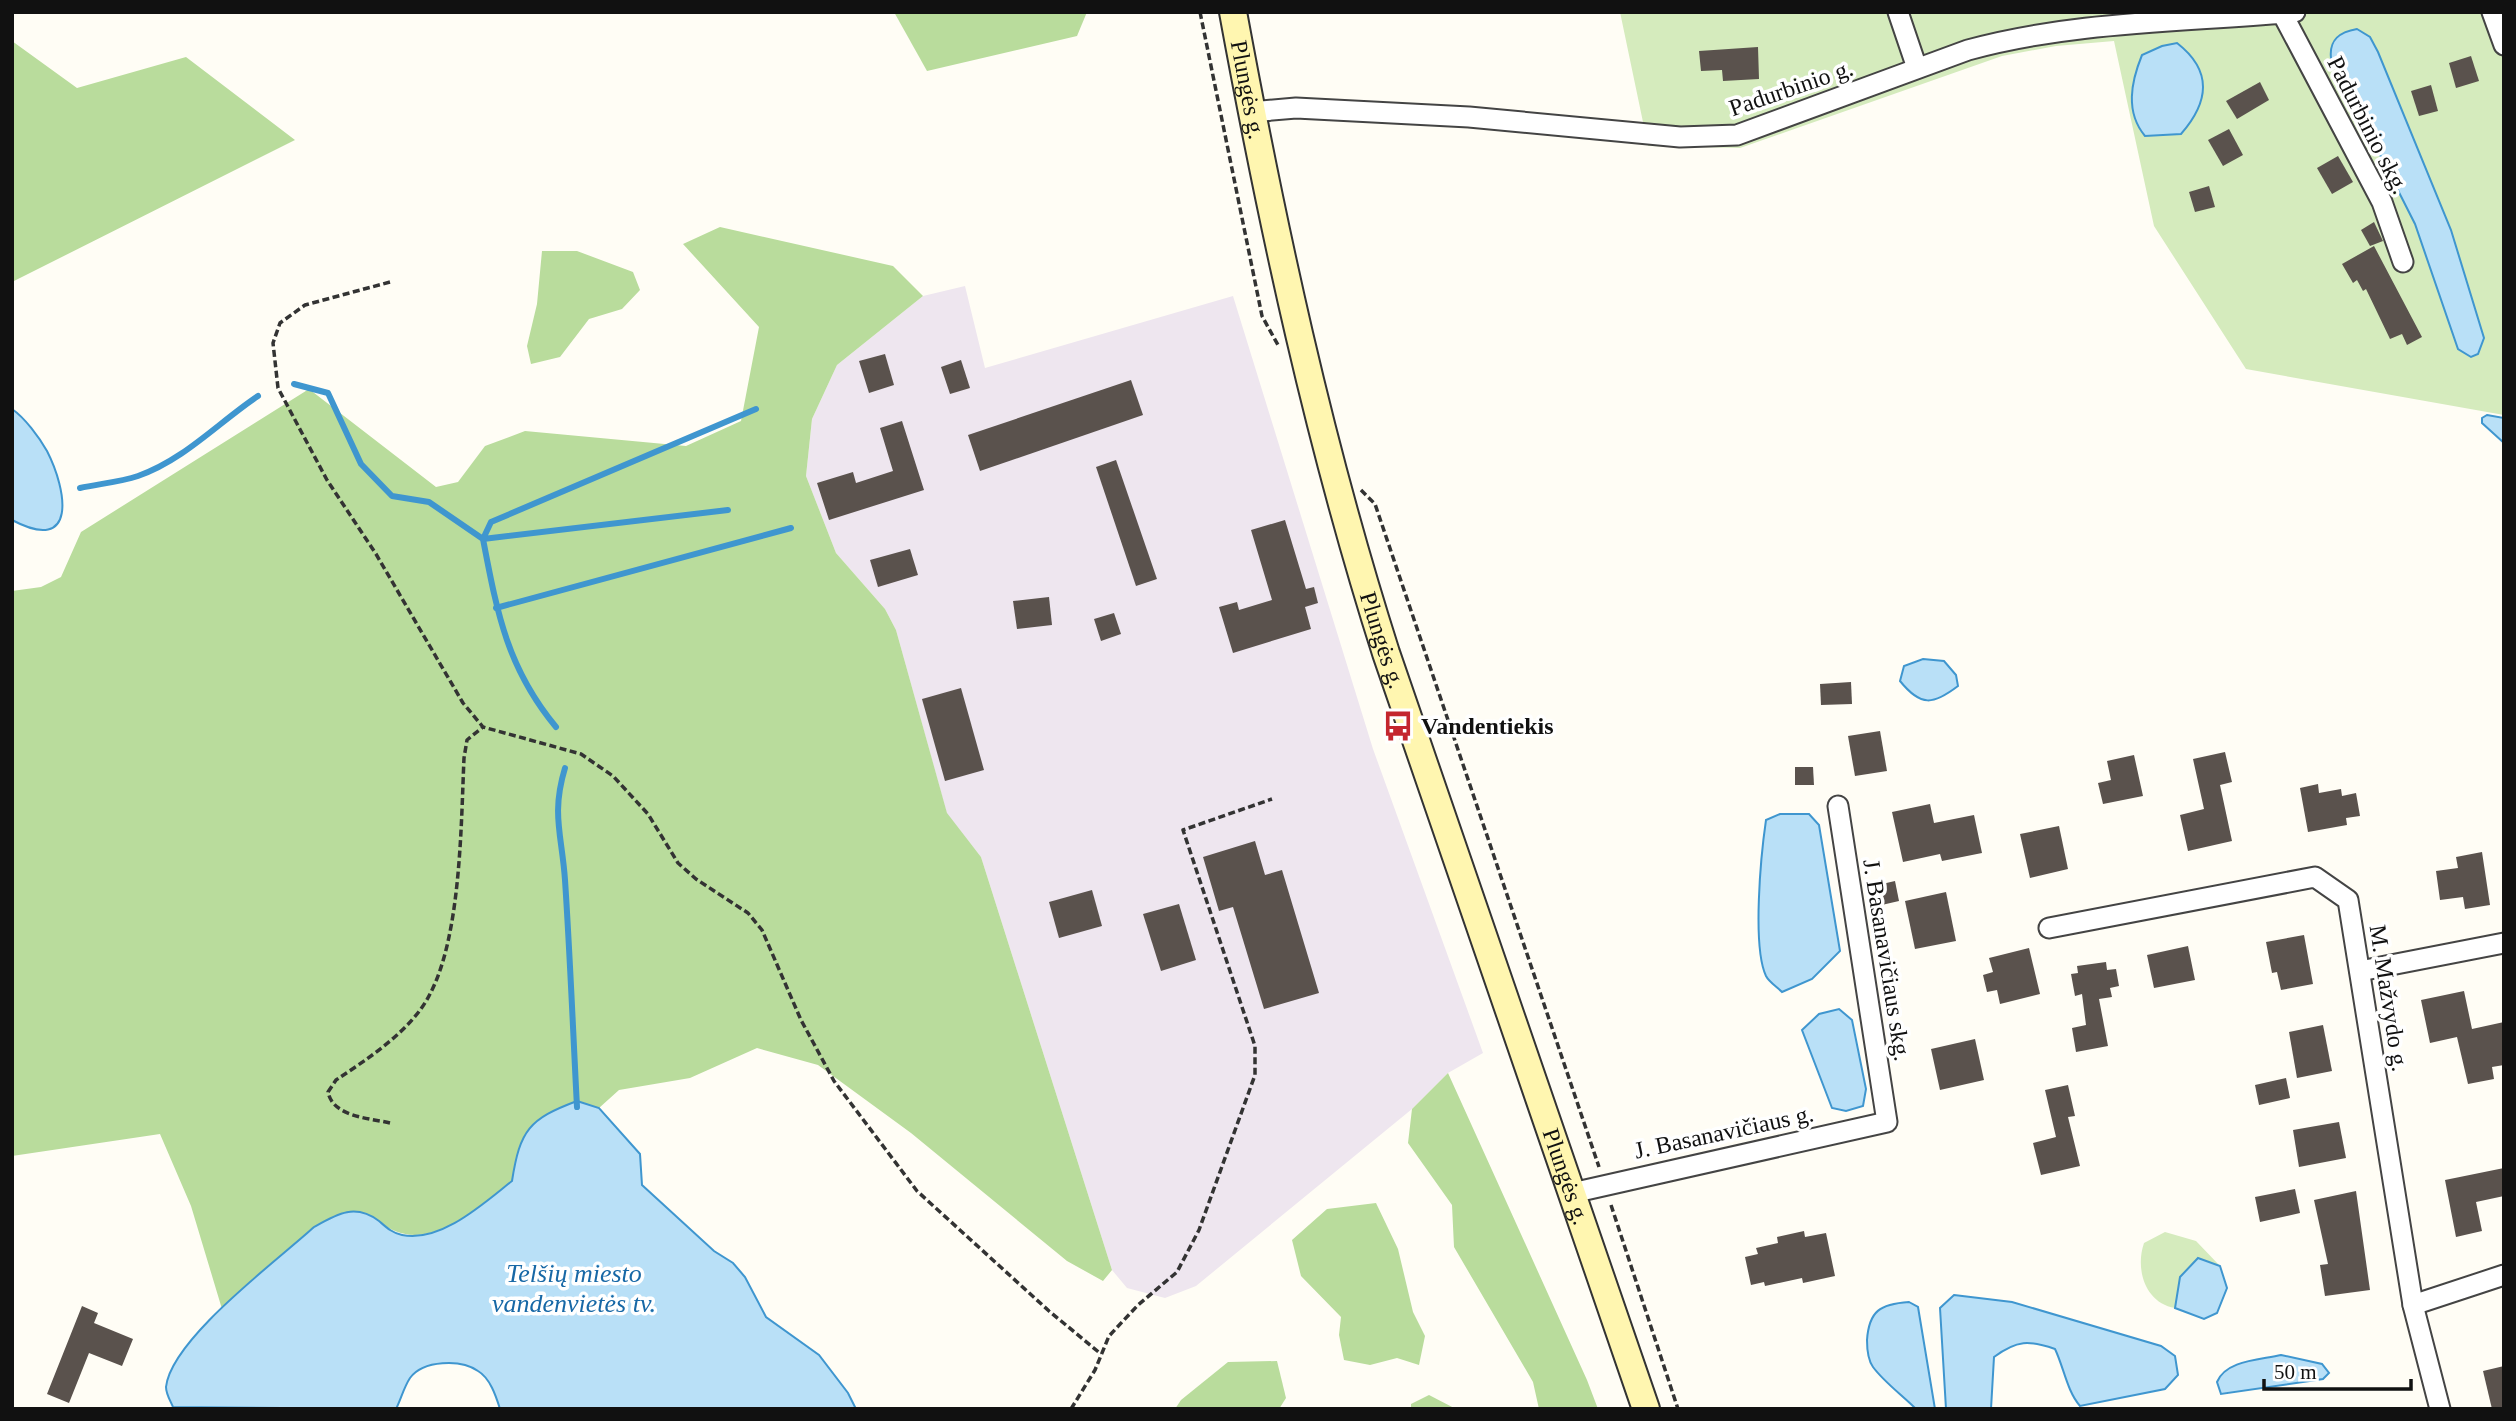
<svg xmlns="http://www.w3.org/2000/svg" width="2516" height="1421" font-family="'Times New Roman',serif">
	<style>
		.industrial { fill: #eee6ef }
		.green { fill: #d5ebbd }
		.forest { fill: #b9dc9c }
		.water { fill: #b9e0f7; stroke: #3f96cf; stroke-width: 2 }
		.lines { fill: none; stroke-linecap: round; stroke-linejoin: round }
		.stream { stroke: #3f96cf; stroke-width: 6 }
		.building { fill: #5a524d }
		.minor-casing { stroke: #444; stroke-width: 23 }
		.secondary-casing { stroke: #333; stroke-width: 30 }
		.path { stroke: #333; stroke-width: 3.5; stroke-dasharray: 7 3.5; stroke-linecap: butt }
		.minor { stroke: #fff; stroke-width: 19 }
		.secondary { stroke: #fff6b0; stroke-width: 26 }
		.labels { text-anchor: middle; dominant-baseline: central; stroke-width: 7; stroke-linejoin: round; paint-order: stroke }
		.street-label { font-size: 24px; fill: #111; stroke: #fff }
		.poi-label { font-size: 24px; font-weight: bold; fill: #111; stroke: #fff; text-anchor: start }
		.water-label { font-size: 26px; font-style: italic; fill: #1768a6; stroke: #fff }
	</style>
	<rect width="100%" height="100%" fill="#fffdf5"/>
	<polygon class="industrial" points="965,286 985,368 1233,296 1373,749 1483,1053 1448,1073 1412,1109 1196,1286 1165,1298 1127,1288 1112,1270 981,857 947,814 896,630 885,609 836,553 806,476 812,419 837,365 923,296"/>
	<g class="green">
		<polygon points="1620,12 2504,12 2504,415 2246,369 2154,226 2114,41 2056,46 2002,56 1740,148 1648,146"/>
		<path d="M2165,1232L2196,1241L2220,1266L2198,1258L2180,1277L2175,1308C2145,1303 2135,1269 2144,1243Z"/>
	</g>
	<g class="forest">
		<polygon points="894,12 1087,12 1077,36 927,71"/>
		<polygon points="12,41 77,88 186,57 295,140 12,282"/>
		<path d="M720,227L893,266L923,296L837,365L812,419L806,476L836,553L885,609L896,630L947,813L981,857L1112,1270L1103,1281L1067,1261L911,1133L818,1065L757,1048L690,1078L619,1090L599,1108L577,1101L515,1162L512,1181C475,1210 423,1260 378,1220L314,1227L222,1309L191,1206L160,1134L12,1156V591L41,587L61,577L81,532L309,389L436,487L458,482L485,446L525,431L686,446L741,421L759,327L683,244Z"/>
		<polygon points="542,251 577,251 633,272 640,290 622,309 589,319 560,357 531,364 527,346 537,304"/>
		<polygon points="1448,1073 1587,1380 1598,1409 1539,1409 1533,1382 1454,1247 1452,1205 1408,1143 1412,1109"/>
		<polygon points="1376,1203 1398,1249 1413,1312 1425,1336 1419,1365 1397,1358 1370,1365 1344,1360 1339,1335 1341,1317 1301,1276 1292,1240 1327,1209"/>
		<polygon points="1277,1361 1286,1398 1279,1409 1175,1409 1181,1400 1228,1362"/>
		<polygon points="1429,1395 1456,1409 1411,1409 1411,1404"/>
	</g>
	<g class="water">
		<path d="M2357,29L2370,37L2378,52L2451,230L2484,338L2478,354L2471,357L2458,349L2415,224L2331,58C2329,40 2339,32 2357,29Z"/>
		<path d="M2177,43C2213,71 2209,102 2181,134L2145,136C2125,112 2131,82 2142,55L2162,46Z"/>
		<path d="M12,409C25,418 39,437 47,451C67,490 78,555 12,520Z"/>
		<polygon points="2487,415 2504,418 2504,443 2482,423 2482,418"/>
		<path d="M1923,659L1944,661L1956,675L1958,686C1933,705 1921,707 1900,681L1904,666Z"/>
		<path d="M1780,814H1809L1819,825L1840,951L1812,979L1782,992C1777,987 1769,982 1766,976C1752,946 1761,854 1766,820Z"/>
		<polygon points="1839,1009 1852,1020 1866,1089 1863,1106 1846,1111 1832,1108 1802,1030 1819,1014"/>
		<path d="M577,1101L599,1108L640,1154L642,1185L714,1251L733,1263L745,1277L766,1317L819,1355L848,1393L856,1409H500C496,1396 490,1378 478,1371C461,1359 423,1360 410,1378C404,1387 401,1399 396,1409L173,1407C170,1400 166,1394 166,1387C171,1339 278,1260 314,1227C337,1214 355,1203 379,1221C386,1227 392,1233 402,1235C441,1243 484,1203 512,1181C520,1130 529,1119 577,1101Z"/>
		<polygon points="2198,1258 2220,1266 2227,1288 2217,1313 2204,1319 2175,1308 2180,1277"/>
		<path d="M1954,1295L2012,1302L2161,1346L2175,1356L2178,1375L2165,1389L2080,1406C2067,1391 2064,1368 2055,1349C2029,1340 2017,1340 1994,1357L1991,1409H1946L1940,1308Z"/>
		<path d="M1909,1302L1918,1307L1935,1409H1916C1902,1395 1884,1382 1873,1367C1868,1360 1867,1348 1867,1340C1869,1311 1880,1304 1909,1302Z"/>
		<path d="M2281,1355L2322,1364L2329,1373L2323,1379L2221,1394L2217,1382C2226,1360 2260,1360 2281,1355Z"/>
	</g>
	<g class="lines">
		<g class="stream">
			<path d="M294,384L328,393L361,464L392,496L429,502L483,539C497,612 507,668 556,727"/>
			<path d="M80,488C98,484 120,482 138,476C184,460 219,422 258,396"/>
			<polyline points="728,510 483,539 491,522 756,409"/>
			<polyline points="496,608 791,528"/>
			<path d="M565,768C551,814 562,835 565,880C570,955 573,1031 577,1107"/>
		</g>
	</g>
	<g class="building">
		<polygon points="1758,47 1759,79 1723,81 1722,70 1701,71 1699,51"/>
		<polygon points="2471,56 2479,81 2456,88 2449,63"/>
		<polygon points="2260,82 2269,100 2237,119 2226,101"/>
		<polygon points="2431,85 2438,111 2419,116 2411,91"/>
		<polygon points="2229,129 2243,155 2223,166 2208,140"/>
		<polygon points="2338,156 2353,182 2332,194 2317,168"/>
		<polygon points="2209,186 2215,207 2195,212 2189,192"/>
		<polygon points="2374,222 2383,241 2370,246 2361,230"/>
		<polygon points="2374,246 2422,337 2407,345 2402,334 2390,339 2366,289 2363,291 2357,280 2353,283 2342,264"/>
		<polygon points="885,354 894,385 869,393 859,361"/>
		<polygon points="961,360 970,388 950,394 941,367"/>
		<polygon points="1131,380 1143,415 980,471 968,435"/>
		<polygon points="902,421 924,490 829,520 817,483 853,472 856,483 893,471 880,428"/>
		<polygon points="1116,460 1157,579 1136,586 1096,467"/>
		<polygon points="1285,520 1306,589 1314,587 1318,603 1305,607 1311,629 1233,653 1219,607 1237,602 1239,610 1272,600 1251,530"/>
		<polygon points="910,549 918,575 878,587 870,560"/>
		<polygon points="1049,597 1052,625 1017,629 1013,601"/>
		<polygon points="1114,613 1121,634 1101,641 1094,619"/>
		<polygon points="1851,682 1852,704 1821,705 1820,684"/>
		<polygon points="961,688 984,770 945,781 922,699"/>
		<polygon points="1880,731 1887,771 1855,776 1848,736"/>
		<polygon points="2225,752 2232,782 2220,785 2232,841 2188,851 2180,815 2204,809 2193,759"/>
		<polygon points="2134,755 2143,796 2103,804 2098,783 2111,780 2107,761"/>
		<polygon points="1795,767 1813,767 1814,785 1795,785"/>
		<polygon points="2318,784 2319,793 2341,789 2342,796 2356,793 2360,816 2346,818 2347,825 2308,832 2300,788"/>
		<polygon points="1930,804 1934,823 1974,815 1982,853 1942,861 1940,854 1903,862 1892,812"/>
		<polygon points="2059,826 2068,869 2030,878 2020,834"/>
		<polygon points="1255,841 1265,875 1282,870 1319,993 1264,1009 1233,907 1219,911 1203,857"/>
		<polygon points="2482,852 2490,905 2465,909 2463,897 2440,900 2436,871 2458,868 2456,857"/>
		<polygon points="1895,881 1899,901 1873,907 1869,887"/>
		<polygon points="1092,890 1102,926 1059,938 1049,902"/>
		<polygon points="1946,892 1956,941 1915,949 1905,901"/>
		<polygon points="1179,904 1196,960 1161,971 1143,914"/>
		<polygon points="2304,935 2313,984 2281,990 2277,972 2272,973 2266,942"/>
		<polygon points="2188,946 2195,980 2154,988 2147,955"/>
		<polygon points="2029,948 2040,994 2000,1004 1997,990 1987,992 1983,975 1993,972 1989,958"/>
		<polygon points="2106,962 2107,970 2116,969 2119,986 2110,988 2112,997 2099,999 2108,1046 2076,1052 2072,1028 2086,1025 2082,994 2075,996 2071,974 2078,973 2077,966"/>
		<polygon points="2464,991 2472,1029 2504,1022 2504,1065 2492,1067 2494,1079 2468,1084 2457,1037 2430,1043 2421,1000"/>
		<polygon points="2323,1025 2332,1071 2297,1078 2289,1032"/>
		<polygon points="1975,1039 1984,1080 1940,1090 1931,1049"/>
		<polygon points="2286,1078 2290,1098 2259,1105 2255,1085"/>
		<polygon points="2068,1085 2075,1116 2068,1117 2080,1166 2041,1175 2033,1143 2056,1137 2045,1090"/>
		<polygon points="2339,1122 2346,1158 2299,1167 2293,1130"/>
		<polygon points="2504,1168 2504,1196 2476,1202 2482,1231 2456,1237 2445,1180"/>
		<polygon points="2295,1189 2300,1213 2260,1222 2255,1197"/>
		<polygon points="2356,1191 2370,1290 2325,1296 2320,1265 2328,1264 2314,1200"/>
		<polygon points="1804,1231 1805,1237 1826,1233 1835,1276 1803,1283 1802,1278 1765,1286 1764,1282 1751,1285 1745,1257 1758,1254 1756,1248 1778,1243 1777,1237"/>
		<polygon points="82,1306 98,1313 94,1323 133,1339 122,1366 89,1353 69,1403 47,1394"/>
		<polygon points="2504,1366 2504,1409 2492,1409 2483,1371"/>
	</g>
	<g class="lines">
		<g class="minor-casing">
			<g id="minor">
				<polyline points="1898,12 1917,68"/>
				<polyline points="2492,12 2504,45"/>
				<polyline points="2282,13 2382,202 2403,262"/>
				<path d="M1251,112L1296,108L1469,117L1680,137L1737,135L1968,50C2073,21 2187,22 2295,12"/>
				<polyline points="2049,928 2315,877 2348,900 2413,1305 2440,1409"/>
				<polyline points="2360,971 2504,943"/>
				<polyline points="1572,1193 1887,1122 1838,806"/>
				<polyline points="2413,1305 2504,1275"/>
			</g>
		</g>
		<g class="secondary-casing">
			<g id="secondary">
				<path id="s1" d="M1233,12C1273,229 1319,443 1386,653L1646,1409"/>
			</g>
		</g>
		<g class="path">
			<polyline points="1200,12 1262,316 1278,345"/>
			<polyline points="390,282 305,305 280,323 273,343 278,388 327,480 376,554 463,703 483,727 581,754 613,776 648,814 678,863 696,879 748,913 762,930 801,1020 834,1081 917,1191 1049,1311 1101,1354"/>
			<polyline points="1361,490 1375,504 1599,1167"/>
			<path d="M390,1123C369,1118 333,1117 328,1092L336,1080C369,1058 412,1030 430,994C461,935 461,825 464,758L467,740L483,727"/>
			<polyline points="1611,1205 1678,1409"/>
			<polyline points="1071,1409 1095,1370 1109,1336 1138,1305 1177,1272 1199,1230 1255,1075 1255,1046 1183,830 1272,799"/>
		</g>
		<use href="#minor" class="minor"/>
		<use href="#secondary" class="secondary"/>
	</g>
	<defs>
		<g id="bus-bare" transform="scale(2.415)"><path d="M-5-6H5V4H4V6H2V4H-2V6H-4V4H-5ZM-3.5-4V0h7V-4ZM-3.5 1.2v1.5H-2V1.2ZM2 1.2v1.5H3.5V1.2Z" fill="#c4262e" stroke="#fff" stroke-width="2.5" paint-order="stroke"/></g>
	</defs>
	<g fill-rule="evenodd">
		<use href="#bus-bare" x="1398" y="726"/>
	</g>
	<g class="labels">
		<g class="street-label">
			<text transform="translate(1791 88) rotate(-19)">Padurbinio g.</text>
			<text stroke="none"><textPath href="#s1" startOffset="79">Plungės g.</textPath></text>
			<text transform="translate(2368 125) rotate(63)">Padurbinio skg.</text>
			<text stroke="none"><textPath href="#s1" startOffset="646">Plungės g.</textPath></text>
			<text transform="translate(1887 960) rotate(81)">J. Basanavičiaus skg.</text>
			<text transform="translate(2389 998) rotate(81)">M. Mažvydo g.</text>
			<text transform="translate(1724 1132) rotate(-12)">J. Basanavičiaus g.</text>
			<text stroke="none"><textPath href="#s1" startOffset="1213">Plungės g.</textPath></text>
		</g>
		<g class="poi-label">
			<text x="1421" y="726">Vandentiekis</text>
		</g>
		<g class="water-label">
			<text x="574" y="1273">Telšių miesto<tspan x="574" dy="30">vandenvietės tv.</tspan></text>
		</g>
	</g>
	<rect width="2516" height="1421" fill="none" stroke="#111111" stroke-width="28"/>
	<path d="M2264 1379v10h147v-10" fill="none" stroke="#111111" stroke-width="3.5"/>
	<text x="2274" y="1379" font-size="21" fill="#111111" stroke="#ffffff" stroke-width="5" paint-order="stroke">50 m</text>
</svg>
